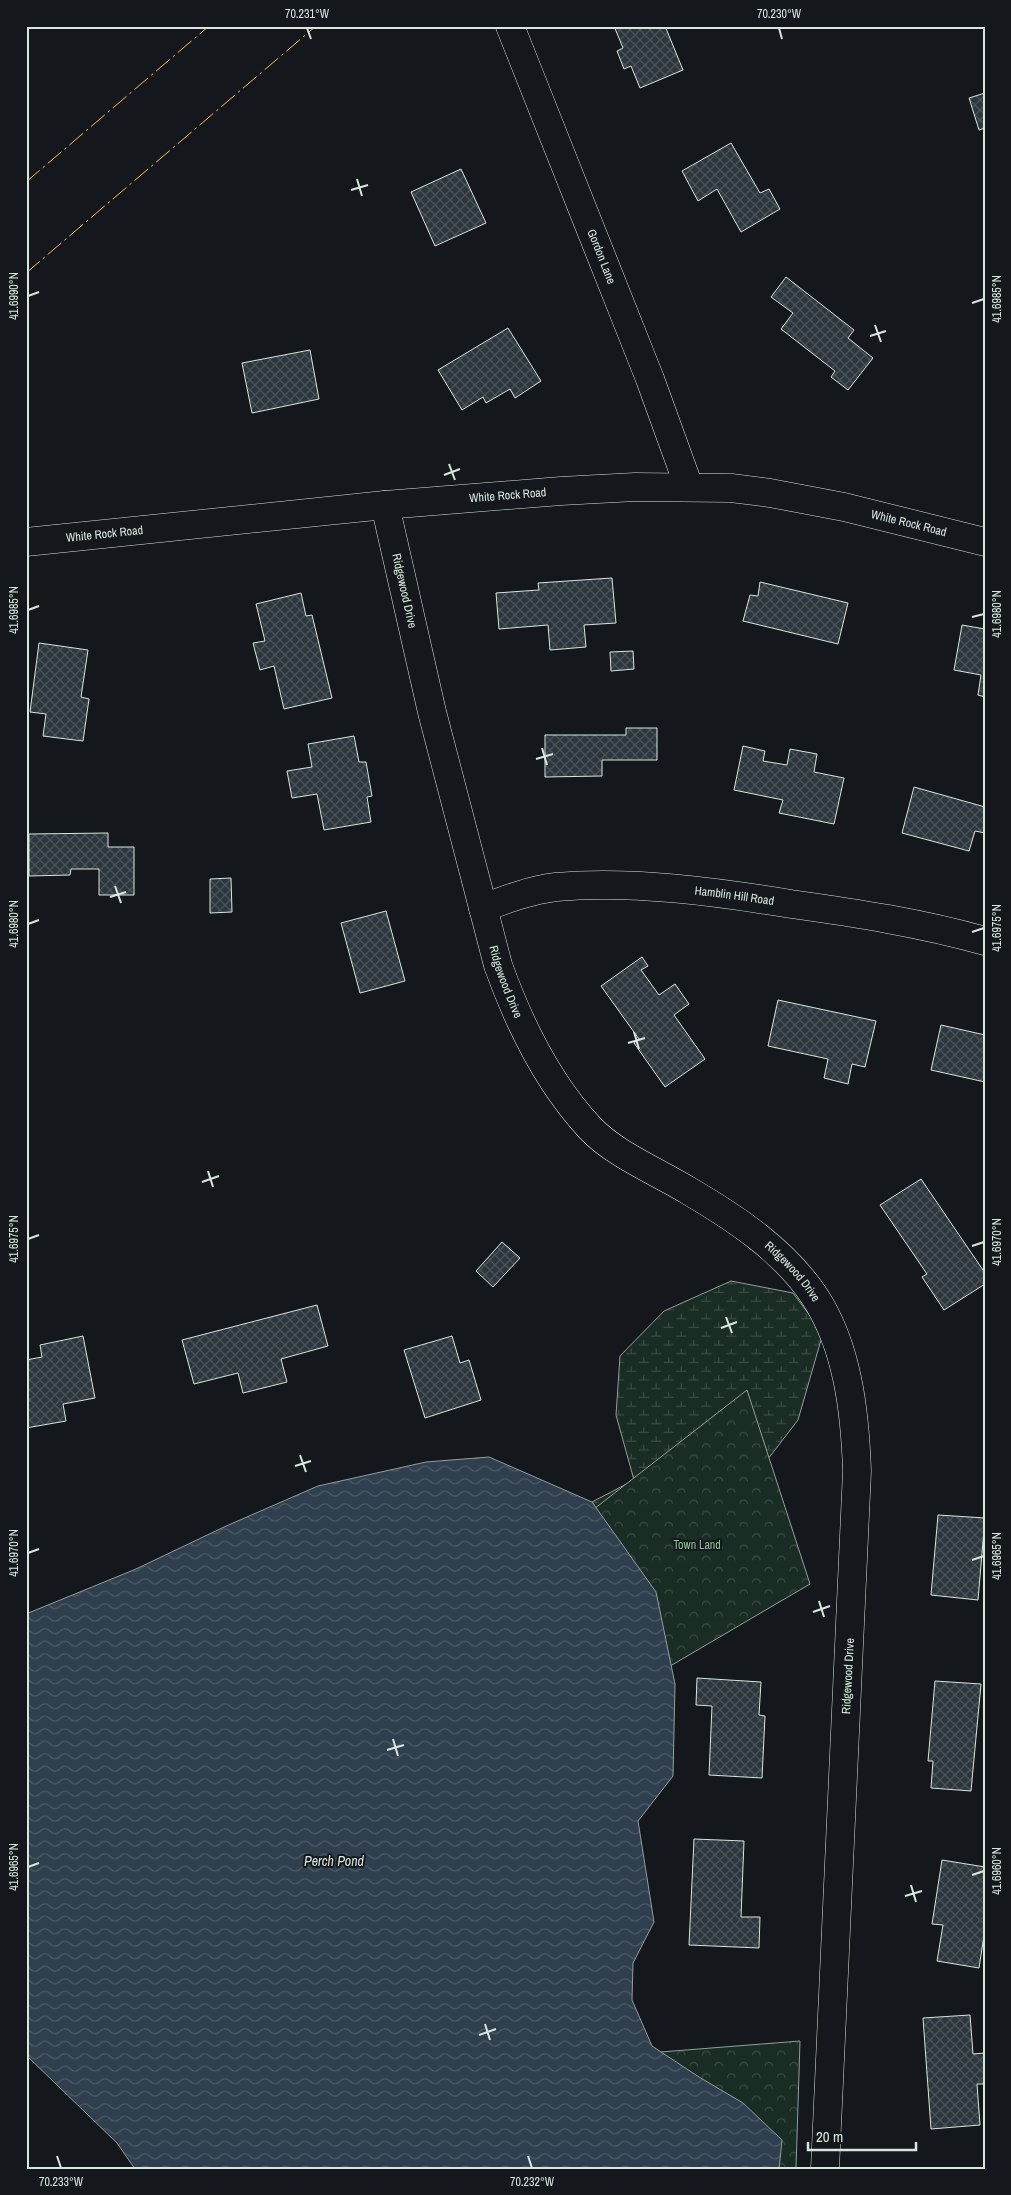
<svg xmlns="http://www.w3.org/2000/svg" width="1011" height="2195" font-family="'Archivo Narrow',sans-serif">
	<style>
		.wetland { fill: url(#wetland-marsh); stroke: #939e99 }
		.park { fill: url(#park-crowns); stroke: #939e99 }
		.water { fill: url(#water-waves); stroke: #939e99 }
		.building { fill: url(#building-cross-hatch); stroke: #d8e6dc }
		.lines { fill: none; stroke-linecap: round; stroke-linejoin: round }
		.minor-casing { stroke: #d8e6dc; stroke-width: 29 }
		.tertiary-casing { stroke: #d8e6dc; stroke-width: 29 }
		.minor { stroke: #14181c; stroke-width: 28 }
		.tertiary { stroke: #14181c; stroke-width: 28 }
		.power { stroke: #ffb74d; stroke-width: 1; stroke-dasharray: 18 4 2.5 4; stroke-linecap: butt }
		.ticks { fill: none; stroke: #d8e6dc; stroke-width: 2 }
		.labels { text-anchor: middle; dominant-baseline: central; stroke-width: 4; stroke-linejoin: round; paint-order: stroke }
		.street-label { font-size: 12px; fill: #d8e6dc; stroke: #14181c }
		.park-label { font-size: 12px; fill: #8ac095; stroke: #14181c }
		.water-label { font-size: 14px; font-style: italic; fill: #d8e6dc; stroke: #14181c }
		.neatline { fill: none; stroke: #d8e6dc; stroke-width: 2 }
		.ticks-label { font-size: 12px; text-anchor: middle; fill: #d8e6dc }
	</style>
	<defs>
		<pattern id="wetland-marsh" width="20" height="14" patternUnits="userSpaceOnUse" patternTransform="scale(1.25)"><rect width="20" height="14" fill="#1a2d24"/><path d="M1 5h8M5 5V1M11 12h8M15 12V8" fill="none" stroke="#3b4b43"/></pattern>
		<pattern id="park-crowns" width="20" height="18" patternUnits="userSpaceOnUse" patternTransform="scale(1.25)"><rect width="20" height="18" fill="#1a2d24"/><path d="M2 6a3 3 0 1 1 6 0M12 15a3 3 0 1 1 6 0" fill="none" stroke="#3b4b43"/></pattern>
		<pattern id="water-waves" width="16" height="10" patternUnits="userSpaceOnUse" patternTransform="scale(1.25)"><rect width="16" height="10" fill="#2f3f4d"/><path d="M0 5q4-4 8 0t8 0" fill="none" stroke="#4c5b66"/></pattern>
		<pattern id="building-cross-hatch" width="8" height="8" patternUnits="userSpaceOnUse" patternTransform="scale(1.25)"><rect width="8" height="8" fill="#2c363c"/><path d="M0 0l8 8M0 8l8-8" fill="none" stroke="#4a5358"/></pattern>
	</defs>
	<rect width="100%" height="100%" fill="#14181c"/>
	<polygon class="wetland" points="731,1281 793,1293 823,1333 798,1420 761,1468 656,1592 592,1502 634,1480 616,1415 620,1356 664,1311"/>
	<g class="park">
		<polygon points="747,1390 810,1584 585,1716 549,1544"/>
		<polygon points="800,2041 796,2169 715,2169 648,2053"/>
	</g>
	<polygon class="water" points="489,1457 592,1502 656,1592 675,1684 673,1776 638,1821 654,1922 633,1963 632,2000 652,2046 699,2077 743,2103 782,2140 779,2169 135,2169 117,2143 26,2055 26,1614 136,1569 224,1527 318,1486 426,1462"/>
	<g class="building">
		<polygon points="614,26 665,26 683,70 640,88 631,66 624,69 617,51 623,48"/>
		<polygon points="985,93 985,128 979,130 969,98"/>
		<polygon points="731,143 760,193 769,189 780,209 741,232 717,189 698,201 682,171"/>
		<polygon points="461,169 486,223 435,246 411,192"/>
		<polygon points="786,277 854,330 848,338 873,358 848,390 831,377 835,371 781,329 793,313 771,297"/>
		<polygon points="508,328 541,381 515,398 510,389 486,403 483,397 462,410 438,370"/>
		<polygon points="310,350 319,399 252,413 242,363"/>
		<polygon points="612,578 616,623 584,625 586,647 550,650 548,625 499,629 496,593 539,590 538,583"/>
		<polygon points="760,582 848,603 838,644 743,621 750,595 758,596"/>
		<polygon points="301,593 306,616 312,615 332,698 284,709 274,666 260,670 253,643 265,641 256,604"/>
		<polygon points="962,625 985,629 985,697 978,695 981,675 954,670"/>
		<polygon points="39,643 88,650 81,697 89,699 83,741 43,736 46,714 30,712"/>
		<polygon points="633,651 634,669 611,671 610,652"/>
		<polygon points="626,728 657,728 657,760 602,760 602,776 545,777 545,735 626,735"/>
		<polygon points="354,736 359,762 366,762 372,796 367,797 371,822 324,830 317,794 292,798 287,771 312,767 308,744"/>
		<polygon points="743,746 765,751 763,761 787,765 790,749 817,754 814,772 844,778 834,824 779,813 783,800 734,790"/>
		<polygon points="914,787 985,807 985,833 975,831 969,851 902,833"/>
		<polygon points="108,833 108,847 134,847 134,895 99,895 99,869 71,869 70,875 29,876 29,834"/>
		<polygon points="231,878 232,912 210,913 210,879"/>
		<polygon points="386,911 405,981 360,993 341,923"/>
		<polygon points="642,957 648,966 641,970 659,995 675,984 689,1004 674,1015 705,1059 665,1087 634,1043 639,1039 601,986"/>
		<polygon points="778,1000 876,1021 865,1067 852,1064 848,1084 824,1078 828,1059 768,1046"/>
		<polygon points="941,1025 985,1035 985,1082 931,1070"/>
		<polygon points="921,1179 985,1273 985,1284 944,1310 922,1277 927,1274 880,1205"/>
		<polygon points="502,1242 520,1258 493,1287 476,1271"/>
		<polygon points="317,1305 328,1346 281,1359 287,1382 243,1393 238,1373 194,1384 182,1340"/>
		<polygon points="83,1336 95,1398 63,1404 66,1421 26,1428 26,1360 42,1357 40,1345"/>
		<polygon points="452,1336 460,1363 469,1360 481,1400 425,1418 404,1350"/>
		<polygon points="938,1515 985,1518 978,1600 931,1595"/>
		<polygon points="697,1678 761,1682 759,1715 765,1716 762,1778 709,1775 712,1706 696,1705"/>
		<polygon points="935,1681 981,1684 971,1791 931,1788 933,1761 928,1761"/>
		<polygon points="694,1839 744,1841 741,1917 760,1917 759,1948 689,1945"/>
		<polygon points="942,1860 985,1867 985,1929 979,1968 937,1961 943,1925 932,1924"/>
		<polygon points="970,2015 973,2054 985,2053 985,2084 977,2084 980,2125 931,2129 923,2018"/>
	</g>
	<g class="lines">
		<g class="minor-casing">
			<g id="minor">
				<path id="s1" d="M510,26L650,379L689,487"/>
				<path id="s2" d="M385,505L432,712L498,965C519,1024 547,1082 590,1128C614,1154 658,1172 689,1191C735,1218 785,1251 815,1297C848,1347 855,1413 857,1471L825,2169"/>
				<path id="s3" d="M483,908C507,899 531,890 556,887C630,880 718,892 791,904C856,913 921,923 985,941"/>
			</g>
		</g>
		<g class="tertiary-casing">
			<g id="tertiary">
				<path id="s4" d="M26,542L385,505L561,491L635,487L731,488L770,493L844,507L985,542"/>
			</g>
		</g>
		<use href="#minor" class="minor"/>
		<use href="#tertiary" class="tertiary"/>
		<g class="power">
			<polyline points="26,182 209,26"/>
			<polyline points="26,273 316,26"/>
		</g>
	</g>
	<path class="ticks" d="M307,28L311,39M779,28L782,39M357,179L362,196M351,190L368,185M28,296L39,292M972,303L984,299M875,325L881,342M870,336L886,331M449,464L455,480M444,475L460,469M28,610L39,606M972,617L984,614M542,748L547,765M536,759L553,754M115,886L121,903M110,897L126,892M28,924L39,920M972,932L984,928M634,1032L639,1049M628,1043L645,1038M208,1171L213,1187M202,1182L219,1176M28,1239L39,1235M972,1246L984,1242M726,1317L732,1333M721,1328L737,1322M300,1455L306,1472M295,1466L311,1461M28,1553L39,1549M972,1560L984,1556M819,1601L824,1617M813,1612L830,1606M393,1739L398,1756M387,1750L404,1745M28,1867L39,1863M972,1875L984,1871M911,1885L916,1902M905,1896L922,1891M485,2024L490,2040M479,2035L496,2029M57,2156L61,2168M528,2156L532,2168"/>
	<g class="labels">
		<g class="street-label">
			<text stroke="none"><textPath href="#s1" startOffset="248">Gordon Lane</textPath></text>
			<text stroke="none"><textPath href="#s4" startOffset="484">White Rock Road</textPath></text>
			<text stroke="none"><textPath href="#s4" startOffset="889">White Rock Road</textPath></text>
			<text stroke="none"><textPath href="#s4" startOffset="79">White Rock Road</textPath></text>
			<text stroke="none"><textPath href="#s2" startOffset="88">Ridgewood Drive</textPath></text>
			<text stroke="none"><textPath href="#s3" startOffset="255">Hamblin Hill Road</textPath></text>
			<text stroke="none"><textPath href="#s2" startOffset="492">Ridgewood Drive</textPath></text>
			<text stroke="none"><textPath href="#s2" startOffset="912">Ridgewood Drive</textPath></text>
			<text transform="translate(848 1676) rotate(-87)">Ridgewood Drive</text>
		</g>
		<g class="park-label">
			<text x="697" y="1545">Town Land</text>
		</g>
		<g class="water-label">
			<text x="334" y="1861">Perch Pond</text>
		</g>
	</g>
	<rect width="1011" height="2195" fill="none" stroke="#14181c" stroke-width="55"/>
	<path d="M808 2142v8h108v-8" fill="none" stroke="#d8e6dc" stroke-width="2.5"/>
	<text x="816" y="2142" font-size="15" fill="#d8e6dc" stroke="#14181c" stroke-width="4" paint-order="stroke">20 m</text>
	<rect x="28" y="28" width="956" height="2140" class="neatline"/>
	<g class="ticks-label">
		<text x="307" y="18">70.231°W</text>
		<text x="779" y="18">70.230°W</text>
		<text transform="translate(14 296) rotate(-90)" y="4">41.6990°N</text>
		<text transform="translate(997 299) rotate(-90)" y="4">41.6985°N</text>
		<text transform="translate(14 610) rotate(-90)" y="4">41.6985°N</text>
		<text transform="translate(997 614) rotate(-90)" y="4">41.6980°N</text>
		<text transform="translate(14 924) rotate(-90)" y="4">41.6980°N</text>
		<text transform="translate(997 928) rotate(-90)" y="4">41.6975°N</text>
		<text transform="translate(14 1239) rotate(-90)" y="4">41.6975°N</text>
		<text transform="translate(997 1242) rotate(-90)" y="4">41.6970°N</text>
		<text transform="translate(14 1553) rotate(-90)" y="4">41.6970°N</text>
		<text transform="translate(997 1556) rotate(-90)" y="4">41.6965°N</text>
		<text transform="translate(14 1867) rotate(-90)" y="4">41.6965°N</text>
		<text transform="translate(997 1871) rotate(-90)" y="4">41.6960°N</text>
		<text x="61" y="2186">70.233°W</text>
		<text x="532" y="2186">70.232°W</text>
	</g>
</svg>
